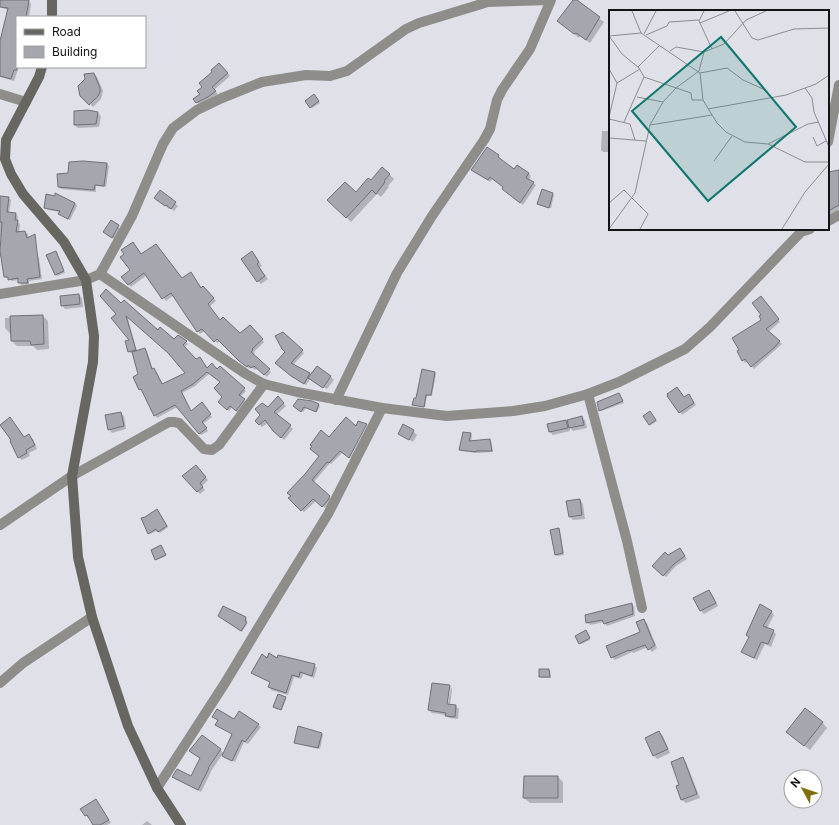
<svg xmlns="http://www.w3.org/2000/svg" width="839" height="825" font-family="Inter,sans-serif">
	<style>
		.shadow { fill: #0003; fill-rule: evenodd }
		.building { fill: #a6a7ae; stroke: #707178 }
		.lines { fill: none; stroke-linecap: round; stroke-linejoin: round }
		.street { stroke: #8e8d8a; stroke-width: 10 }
		.secondary { stroke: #676661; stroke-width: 10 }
		.inset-road { fill: none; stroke: #8d8e94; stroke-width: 1 }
		.view { fill: #0f766e; fill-opacity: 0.15; stroke: #0f766e; stroke-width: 2 }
		.inset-edge { fill: none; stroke: #131316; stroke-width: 2 }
	</style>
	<rect width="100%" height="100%" fill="#dfe0e8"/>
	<g class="shadow">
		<polygon points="0,0 23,0 29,1 31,4 29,17 17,17 17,67 19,67 14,81 0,77 0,41 8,10 0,7"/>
		<polygon points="574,0 604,22 590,43 580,36 579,38 558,21"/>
		<polygon points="222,67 230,76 214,90 218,94 200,105 194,99 201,94"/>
		<polygon points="93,74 97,77 103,91 101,99 93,107 81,95"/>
		<polygon points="316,97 320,103 312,108 311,107"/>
		<polygon points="97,112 101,116 99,127 78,128 75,125"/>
		<polygon points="602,131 610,131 610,152 603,152 601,150"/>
		<polygon points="487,148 498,156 501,159 500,160 514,170 529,174 531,176 529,180 536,185 523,205 506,191 504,187 493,178 490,182 472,170"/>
		<polygon points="107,164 109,166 106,187 96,186 96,192 61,189 59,187 69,174"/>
		<polygon points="839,171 839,209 828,215 828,173"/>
		<polygon points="389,174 394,179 388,186 389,187 381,197 377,194 351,222 333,205 356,194 371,182"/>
		<polygon points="160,191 178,206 174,211 170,208 169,209 158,200"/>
		<polygon points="553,194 554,195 551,208 540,205"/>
		<polygon points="0,196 8,198 11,200 9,213 15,214 18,216 17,221 20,224 19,233 25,232 28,234 29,245 0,237"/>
		<polygon points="75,203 77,206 70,220 62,216 59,214 60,212 48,210 45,208"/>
		<polygon points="111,221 122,230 116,241 104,232"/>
		<polygon points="135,245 142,255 182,279 193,276 202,289 206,290 216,301 209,307 221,321 240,334 253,328 264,342 254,352 255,353 253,355 271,372 267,377 257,368 255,370 251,367 250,369 235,357 220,341 217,343 205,331 200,334 173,296 166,301 147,275 131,287 123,277 132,270"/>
		<polygon points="57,253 65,273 57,276 47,255"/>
		<polygon points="37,255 39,258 42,279 29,281 29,284 21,285 19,280 12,281 5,277"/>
		<polygon points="255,255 262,266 259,267 268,279 261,284 258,281"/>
		<polygon points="79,295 82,298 83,307 65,309 62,305"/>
		<polygon points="763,299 780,322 768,332 782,344 754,369 748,361 745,363 743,360 738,352 763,320"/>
		<path d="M121,304L158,331L174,340L178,337L186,342L188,344L184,348L196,360L207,369L217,370L220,368L246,391L240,397L246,402L238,413L232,407L229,411L219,402L224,397L221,382L210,373L195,386L182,393L191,412L203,406L212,417L203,424L208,431L201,435L177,407L157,418L134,377L139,375L134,353H131L129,351L131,341L117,314ZM127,315L170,354L187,373L163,384L156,371L153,370L147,351L145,349L137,352Z"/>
		<polygon points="43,316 48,321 49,349 37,350 33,346 17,346 12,341 12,333 10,333 5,328 5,318"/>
		<polygon points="283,333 304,353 293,365 311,376 330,376 334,380 327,389 310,379 306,385 294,378 279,365 286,352"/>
		<polygon points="434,372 436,374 432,396 427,396 425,407 415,406 414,405 416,400"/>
		<polygon points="619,394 624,403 601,411 600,410"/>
		<polygon points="278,397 286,406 276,415 293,429 284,440 277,433 268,423 262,427 256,421"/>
		<polygon points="685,398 691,398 696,405 682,415 680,412"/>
		<polygon points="318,405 320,406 317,412 306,408 303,412 296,408"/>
		<polygon points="120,413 124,416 126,429 112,433 109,429"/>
		<polygon points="652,414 657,421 651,425 649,424"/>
		<polygon points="582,417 585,420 587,428 573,431 570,428 570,431 553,435 550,432 565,421 569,424"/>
		<polygon points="367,426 368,427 352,459 350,458"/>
		<polygon points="413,431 417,435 413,442 399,433"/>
		<polygon points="321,432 343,452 331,464 330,463 314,482 331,499 325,508 316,501 304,512 289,498 320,456"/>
		<polygon points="470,434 472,435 471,442 490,440 491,441 493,452 477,453 462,451 460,449"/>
		<polygon points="29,436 33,439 37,449 29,453 30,456 22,460 18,457 25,438"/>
		<polygon points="196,466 208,480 202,486 205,490 200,494 184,476"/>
		<polygon points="580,500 583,504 585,519 573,520 570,517"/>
		<polygon points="159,512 168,527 160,533 157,531 150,534 149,533"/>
		<polygon points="559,529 560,531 564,555 557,556 556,554"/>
		<polygon points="162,548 166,556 157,560 156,559"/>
		<polygon points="682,551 687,559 676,566 666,577 653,566 668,556"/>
		<polygon points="709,591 712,594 718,606 704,614 701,611"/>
		<polygon points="631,604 634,606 635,616 607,626 604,622 590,625 587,622"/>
		<polygon points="771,611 774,615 767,628 773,631 776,634 771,647 765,644 757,660 746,655 743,651 749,638 747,635"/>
		<polygon points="220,617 246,618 247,620 246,622 247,624 242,632"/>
		<polygon points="644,620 647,623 657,648 652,652 648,647 633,653 632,652 615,660 612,657 642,633"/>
		<polygon points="587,633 590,640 581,644 580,643"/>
		<polygon points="267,659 314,665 317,668 314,678 303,674 301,679 294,677 288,695 271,690 269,687 271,682 254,675 252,672"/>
		<polygon points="549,670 550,671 551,678 541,678 540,677"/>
		<polygon points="433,684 450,687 449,687 445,709 447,709 451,687 452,689 450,705 456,706 459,709 458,719 449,718 446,715 432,713 429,710"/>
		<polygon points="285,698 286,699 282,710 275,708"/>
		<polygon points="216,719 258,725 261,727 248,744 244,742 235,762 225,758 222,755 211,771 211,772 201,792 176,779 173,777 191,778 201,759 193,753 220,750 224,753 233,734 219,727 219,721"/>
		<polygon points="822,722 827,728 810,750 793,737"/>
		<polygon points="659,732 663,736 670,753 657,759 654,755"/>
		<polygon points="322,734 323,735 320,749 296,742"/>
		<polygon points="682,758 686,762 700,798 686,803 682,800 677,786 680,785"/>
		<polygon points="558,777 563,782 563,803 530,803 524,798"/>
		<polygon points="98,803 111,823 107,825 94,825 89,817 88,818 86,815"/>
		<polygon points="147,821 152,825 142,825"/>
	</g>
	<g class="building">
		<polygon points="0,0 29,0 26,17 17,17 17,70 14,70 11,79 0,76 0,41 8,8 0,7"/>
		<polygon points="573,0 577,0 600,17 586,40 576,33 574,34 557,21"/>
		<polygon points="219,63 228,73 212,87 216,91 208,97 196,103 193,99 200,94 197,91 202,87 199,83 212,72 211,70"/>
		<polygon points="94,73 100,88 100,92 98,96 89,105 80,96 78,86 85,79 84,74"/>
		<polygon points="314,94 319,101 310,108 305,101"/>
		<polygon points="88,110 98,112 96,124 74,125 74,111"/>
		<polygon points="487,147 499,155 498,157 514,169 517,165 529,173 526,178 534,182 520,203 502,189 503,187 490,177 488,180 471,170"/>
		<polygon points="83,161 107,163 104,186 95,185 94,190 58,187 57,174 68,173 69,162"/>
		<polygon points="382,167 390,174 384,181 385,182 376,194 372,190 346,218 327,200 345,182 356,192 368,178 371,180"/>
		<polygon points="839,170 839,205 828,211 828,172"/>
		<polygon points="542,189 553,193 549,208 537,204"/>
		<polygon points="160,190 176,202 171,209 166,205 165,206 154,198"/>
		<polygon points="55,193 75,203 68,219 58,214 60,211 44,208 46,194 55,196"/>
		<polygon points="0,196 9,197 7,212 16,213 15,220 18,220 16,232 25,231 27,238 35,234 40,277 27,279 28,283 18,283 18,278 8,280 8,277 4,277 0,251 2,222 0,222"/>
		<polygon points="111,220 119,225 112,238 103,232"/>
		<polygon points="133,242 141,254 156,244 182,278 191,272 201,288 203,286 214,298 208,304 220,320 223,317 240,333 250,325 263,339 252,349 253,350 251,352 270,369 264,375 254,366 251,368 248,365 247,367 239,361 217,339 214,342 202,329 197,332 171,293 162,299 144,273 128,285 121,277 130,270 120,257 124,254 121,250"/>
		<polygon points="56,251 64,271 55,275 46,255"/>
		<polygon points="252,251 259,262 257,264 265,276 257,282 241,259"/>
		<polygon points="106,289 121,303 124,300 158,330 160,327 174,339 178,335 187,341 183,345 196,359 200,357 207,368 212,363 217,369 220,366 245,388 239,395 245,399 236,411 230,406 227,410 218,402 222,397 214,388 220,382 207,372 193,384 181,391 191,411 202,402 211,414 202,422 207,428 199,434 175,405 154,416 141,389 139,390 133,377 138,374 132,352 145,348 152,369 154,368 162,384 185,373 168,353 126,316 136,350 128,352 125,341 129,340 111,318 116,314 100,296"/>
		<polygon points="79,294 80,304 61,306 60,296"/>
		<polygon points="761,296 779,319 766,329 780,341 775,347 751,367 745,359 742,361 737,351 739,350 732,338 761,320 759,316 761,315 752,303"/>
		<polygon points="43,315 44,344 31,345 30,341 11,341 10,316"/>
		<polygon points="283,332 303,350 291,363 310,373 304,384 291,376 275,363 285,352 282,349 275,336"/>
		<polygon points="317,366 331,376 323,388 308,378"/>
		<polygon points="422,369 435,372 431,395 426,395 424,407 412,405 414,398 416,398"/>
		<polygon points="677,387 684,397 689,394 694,403 679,413 667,396 668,396 667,394"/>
		<polygon points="619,393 623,401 599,411 597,402"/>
		<polygon points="278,396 284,403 274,412 291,425 281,438 273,431 265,420 259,425 255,421 260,415 255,409 262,403 268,407"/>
		<polygon points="298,399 312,401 319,404 316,412 304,407 301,412 293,406"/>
		<polygon points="650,411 656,420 649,425 643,416"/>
		<polygon points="121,412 124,426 108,430 105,415"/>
		<polygon points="582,416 584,425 569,428 567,420"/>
		<polygon points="10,417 24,437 29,434 35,445 26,450 27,453 18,458 10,441 11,440 0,425"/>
		<polygon points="346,417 356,426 358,421 367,424 349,458 340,451 329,463 327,462 312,480 330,496 328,500 322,507 313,499 301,511 288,498 291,496 287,493 305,474 319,456 310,449 312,446 310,445 321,430 329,437"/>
		<polygon points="566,420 568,428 549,432 547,424"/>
		<polygon points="403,424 414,430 409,440 398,434"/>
		<polygon points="463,432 471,433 469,441 490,439 492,451 476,451 476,452 459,450"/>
		<polygon points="196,465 206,477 200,483 203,487 197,492 182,476"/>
		<polygon points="580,499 582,515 569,517 566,501"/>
		<polygon points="157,509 167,526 158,532 156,529 148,534 141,518 145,517"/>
		<polygon points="559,528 563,553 555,555 550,530"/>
		<polygon points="161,545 166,555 155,560 151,550"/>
		<polygon points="680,548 685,556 674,564 663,576 652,566 665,552 668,555"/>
		<polygon points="709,590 716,603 700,611 693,598"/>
		<polygon points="632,603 633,614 604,624 602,620 586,623 585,615"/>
		<polygon points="760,604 772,611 763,626 774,630 768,644 761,642 754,658 741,652 749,637 746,635"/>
		<polygon points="223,606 246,617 245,621 247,622 241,631 218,616"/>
		<polygon points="644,619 652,639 655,645 648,650 645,645 629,651 629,650 611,658 606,646 640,632 636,622"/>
		<polygon points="586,630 590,638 579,644 575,636"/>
		<polygon points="269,653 277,658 278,655 315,664 312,676 300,672 299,677 292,675 286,693 268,687 270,682 251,673 262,654 267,658"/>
		<polygon points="539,669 549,669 550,677 539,677"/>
		<polygon points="432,683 450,685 447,704 456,705 455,717 445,716 446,713 428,710"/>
		<polygon points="278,694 286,697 281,710 273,707"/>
		<polygon points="805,708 823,722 804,746 786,732"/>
		<polygon points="217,709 234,719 239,711 259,724 245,742 242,740 232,761 222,756 232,734 215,725 218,720 212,717"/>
		<polygon points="298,726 322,733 318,748 294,743"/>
		<polygon points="659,731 668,749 653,756 645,738"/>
		<polygon points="202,735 221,749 208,768 209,768 198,790 172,777 177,769 191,776 200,758 189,751"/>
		<polygon points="683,757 697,794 681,800 676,786 679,785 671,762"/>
		<polygon points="524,776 558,776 558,798 523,798"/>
		<polygon points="96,799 109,820 100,825 93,825 87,815 85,816 80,809"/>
	</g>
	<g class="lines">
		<g class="street">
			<polyline points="0,94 26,102"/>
			<polyline points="828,142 839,85"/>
			<polyline points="828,221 839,215"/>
			<polyline points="100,274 132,216 163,144 173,128 197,110 222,98 262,82 306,75 330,76 347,71 406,29 419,23 488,2 550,0"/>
			<polyline points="0,294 86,280 100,274 246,374 264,384 297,392 382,408 447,416 513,411 545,406 588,394 619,382 685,349 710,327 801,232 810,229"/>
			<polyline points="588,394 627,541 642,608"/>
			<polyline points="336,400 397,273 432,216 484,140 490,129 497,100 502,90 530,49 551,0"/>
			<polyline points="0,525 72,476 169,422 174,422 179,423 204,449 212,450 219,445 264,384"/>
			<polyline points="0,683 23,663 92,617"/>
			<polyline points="157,788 225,683 272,605 328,514 382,408"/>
		</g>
		<g class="secondary">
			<polyline points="52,0 52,17"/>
			<polyline points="42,67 39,77 6,140 5,159 11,174 23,194 64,242 86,280 94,336 93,362 72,476 78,557 92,617 128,726 157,788 181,825"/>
		</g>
	</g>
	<g transform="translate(609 10)">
		<rect width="220" height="220" fill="#dfe0e8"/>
		<path class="inset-road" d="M23,1L32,23L91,63L94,90L108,113L117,122L136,132L159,134L196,152H220M95,1L90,11L103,39M126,1L143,28L149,30L185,19L220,18M91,13L120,1M35,24L47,1M37,25L58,16L60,12L90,10M0,26L13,44L30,58L35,67L15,112M0,26L32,23M61,41L67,37L95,42M29,57L51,35M0,59L8,73L0,107M91,63L118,58L134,70L154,79L161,86M35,67L82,83L83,90H94M8,73L31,59M196,78L203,88L205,102L220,137M28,87L54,92M99,99L177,85L207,74L220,65M0,109L21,114L26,130M41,115L103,105M204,127L208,136L217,131M0,128L37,131M159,134L199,114L210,112M105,151L123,126M0,193L15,180L39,204L31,219M0,219L26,183L41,115L54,92L67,78L90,61L95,42L115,34L137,10L157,1M173,219L196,182L220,154"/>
		<path class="view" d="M112,27L187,117L99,191L23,101Z"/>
		<rect width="220" height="220" class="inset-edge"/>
	</g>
	<rect x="16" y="16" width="130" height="52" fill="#ffffff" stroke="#a1a1a2"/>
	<rect x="24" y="29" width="20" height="6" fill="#676661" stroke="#a1a1a2"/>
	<text x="52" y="36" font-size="12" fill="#131316">Road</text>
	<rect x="24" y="46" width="20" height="12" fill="#a6a7ae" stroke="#a1a1a2"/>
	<text x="52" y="56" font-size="12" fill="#131316">Building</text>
	<g transform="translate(803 789) rotate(310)"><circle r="19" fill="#ffffff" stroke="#a1a1a2"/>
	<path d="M0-3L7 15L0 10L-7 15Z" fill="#7e6d08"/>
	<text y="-6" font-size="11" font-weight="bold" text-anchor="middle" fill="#131316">N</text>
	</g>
</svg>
